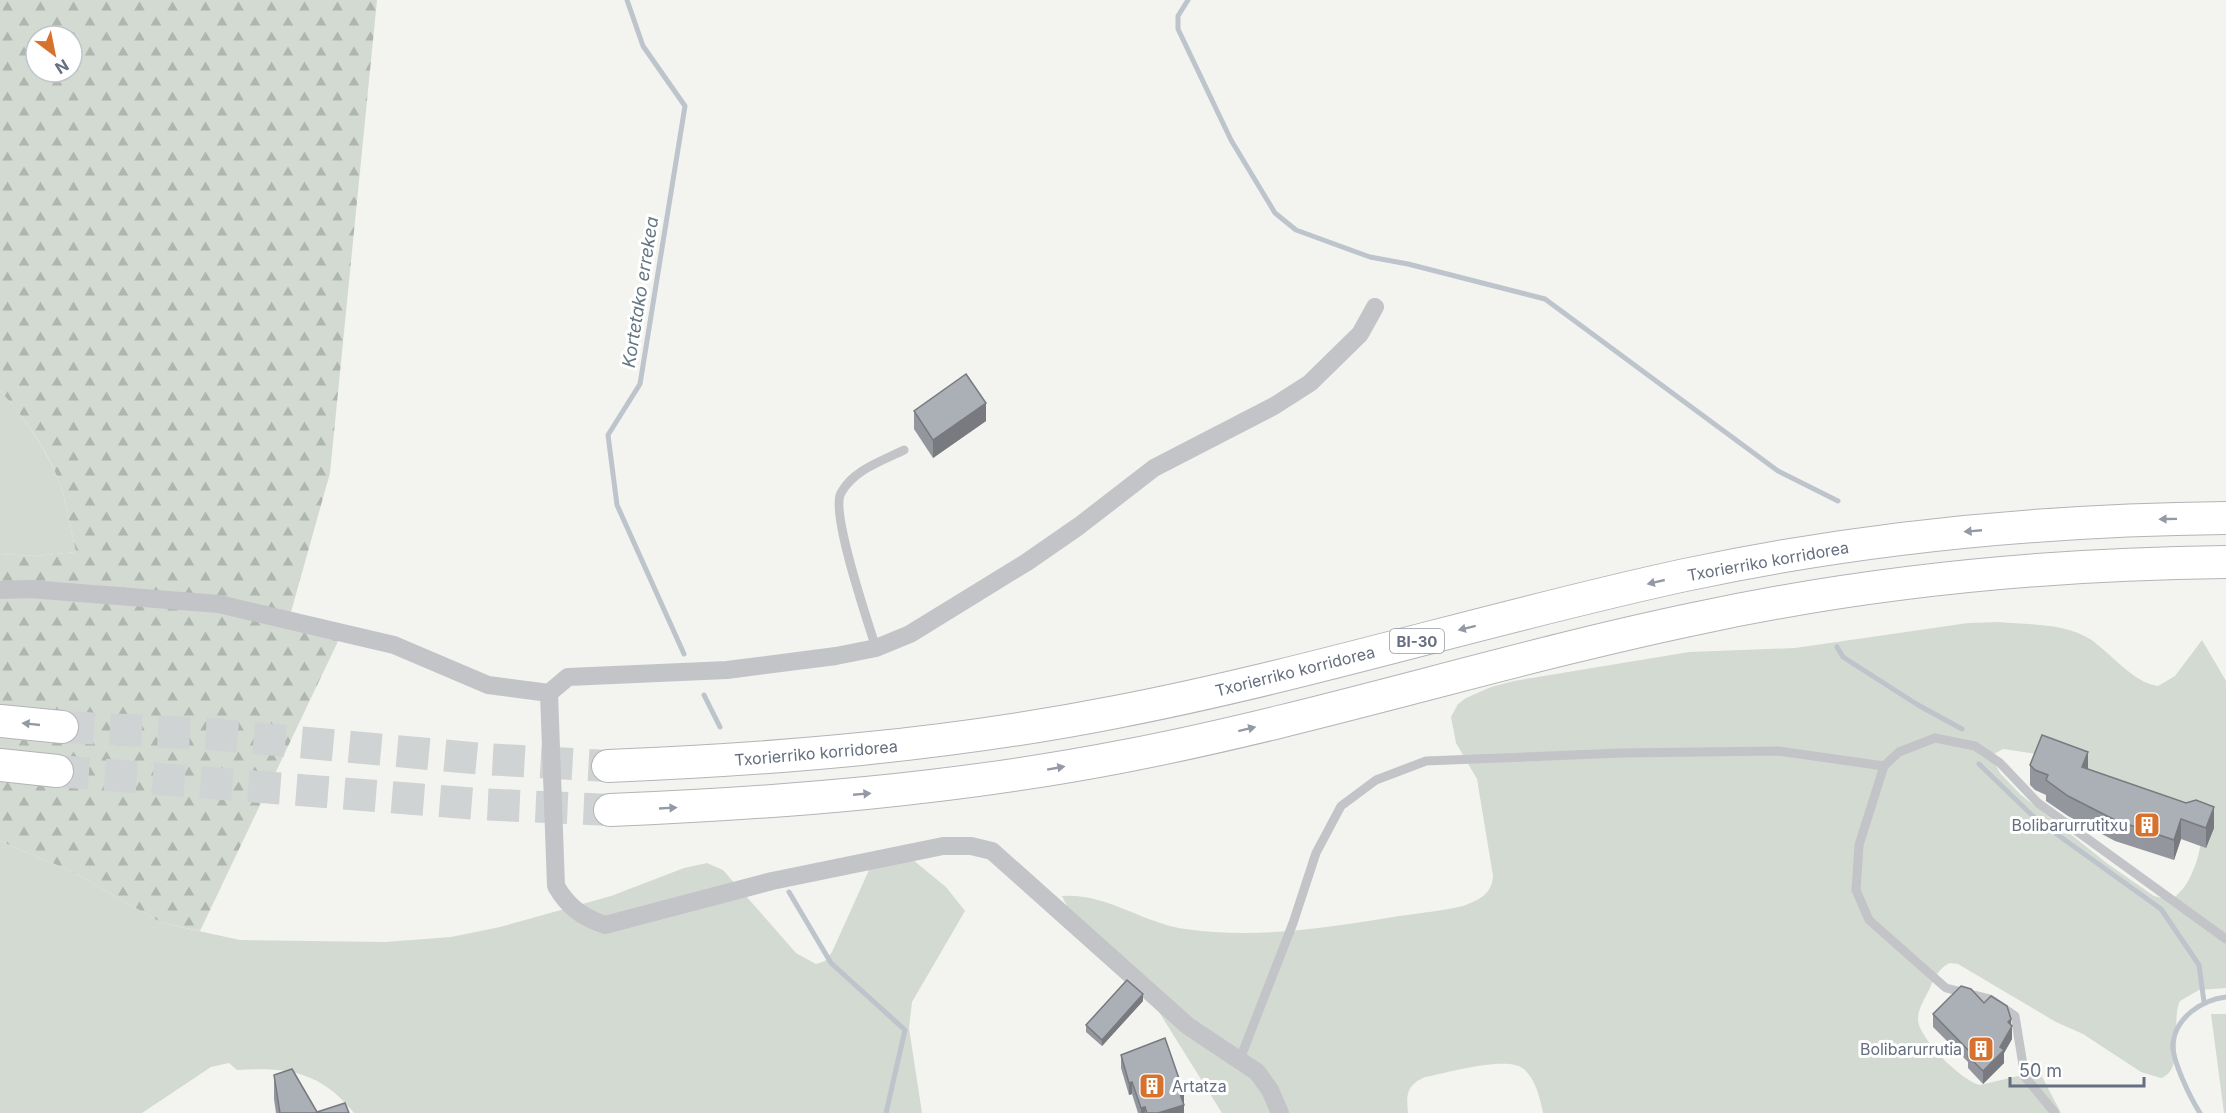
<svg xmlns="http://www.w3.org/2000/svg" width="2226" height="1113" font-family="Inter,sans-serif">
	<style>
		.green { fill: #d3dad1; fill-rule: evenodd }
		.forest { fill: url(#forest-firs); fill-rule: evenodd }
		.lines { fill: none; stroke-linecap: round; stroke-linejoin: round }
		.stream { stroke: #bdc4cb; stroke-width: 5 }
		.highway-tunnel { stroke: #d0d3d4; stroke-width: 32; stroke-dasharray: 32 16; stroke-linecap: butt }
		.highway-casing { stroke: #b2b4b8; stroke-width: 34 }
		.lane { stroke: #c2c4c8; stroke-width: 9 }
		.street { stroke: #c2c4c8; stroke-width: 18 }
		.highway { stroke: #fff; stroke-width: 32 }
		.wall { fill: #93969d }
		.shaded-wall { fill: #787a7f }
		.building { fill: #abafb6; stroke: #787a7f; stroke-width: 1.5 }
		.oneway { fill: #939aa5 }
		.labels { text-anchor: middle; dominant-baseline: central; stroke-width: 6; stroke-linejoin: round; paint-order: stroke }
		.shield { fill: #fff; stroke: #939aa5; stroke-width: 1.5 }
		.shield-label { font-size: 15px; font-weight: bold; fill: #656f7f }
		.street-label { font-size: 16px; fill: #656f7f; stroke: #fff }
		.poi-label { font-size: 16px; fill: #656f7f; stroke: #fff; text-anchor: end }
		.water-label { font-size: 18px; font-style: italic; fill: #657683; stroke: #fff }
	</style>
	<defs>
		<pattern id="forest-firs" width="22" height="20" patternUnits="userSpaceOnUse" patternTransform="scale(1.5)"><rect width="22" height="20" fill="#d3dad1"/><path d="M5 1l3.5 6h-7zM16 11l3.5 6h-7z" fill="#afb5af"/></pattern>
	</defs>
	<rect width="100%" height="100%" fill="#f3f4f0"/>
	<g class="green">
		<path d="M0,391C24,416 48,452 60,484C67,506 71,530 76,552L35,556L0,554Z"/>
		<path d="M1999,622C2029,625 2064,623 2090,639C2111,653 2132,682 2158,686L2175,676L2202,640L2226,681V988L2199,990L2180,1001C2170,1021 2186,1070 2161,1078L2141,1072L2083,1034L2056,1022L1958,964L1950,963C1939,968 1934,978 1930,988C1926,997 1918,1008 1918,1019C1918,1038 1962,1081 1980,1085L2039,1071L2061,1113H1543C1540,1098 1536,1081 1525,1070C1510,1054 1447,1073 1425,1077C1407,1085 1406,1094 1408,1113H1222L1149,996L1068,908L1062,896C1107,893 1142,923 1185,929C1258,939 1327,928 1399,916C1420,913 1442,911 1463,906C1478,900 1492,895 1493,876L1477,779L1456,743L1451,717L1458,704L1466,698L1491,687L1514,681L1689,652L1795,648L1968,623ZM2003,749L2038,754L2201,841C2199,860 2188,891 2170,900L2154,896L2108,864L2020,794L2000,773L1995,764L1994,754Z"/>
		<path d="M0,841L69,870L162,923L240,940L385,942L451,937L500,927L611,896L684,868L707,863L723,870L796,953L816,964L825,961L832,952L869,870L913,860L946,887L965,911L912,1002L909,1028L922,1113H354C320,1071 288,1067 237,1070L229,1063L211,1067L142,1113H0Z"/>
		<polygon points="2211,1014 2226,1014 2226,1113 2224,1113"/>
	</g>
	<path class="forest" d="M0,0H377L330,473L291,612L342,633L200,931L162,923L69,870L0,841V554L35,556L76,552C71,530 67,505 60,484C48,451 24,416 0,391ZM36,36H72V72H36Z"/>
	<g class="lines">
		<g class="stream">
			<polyline points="627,0 643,46 685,106 640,384 608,435 617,505 684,654"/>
			<polyline points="1188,0 1178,16 1178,29 1231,140 1275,213 1296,230 1370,257 1408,264 1545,299 1778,471 1838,501"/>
			<polyline points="1837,647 1843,657 1918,705 1962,729"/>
			<polyline points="704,695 720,727"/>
			<polyline points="1979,764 2037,820 2161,909 2199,965 2204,1002"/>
			<polyline points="789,892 831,963 905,1030 886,1113"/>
			<path d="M2200,1113C2191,1099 2171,1059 2173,1043C2176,1017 2202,1000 2226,997"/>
		</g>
		<g class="highway-tunnel">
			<polyline points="62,727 211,734 483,759 608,766"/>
			<polyline points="57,771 478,804 610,810"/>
		</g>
		<g class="highway-casing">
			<g id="highway">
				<polyline points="0,721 62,727"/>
				<polyline points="0,765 57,771"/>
				<path d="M608,766C779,759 948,745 1116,712C1308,675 1495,616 1685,575C1863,537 2045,520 2226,518"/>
				<path d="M610,810C783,803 955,789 1125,756C1317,719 1503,659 1694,619C1869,581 2047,564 2226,562"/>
			</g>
		</g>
		<g class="lane">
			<path d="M876,648C868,622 830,512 841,493C853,470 882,461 904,450"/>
			<polyline points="1240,1059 1293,923 1316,853 1341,806 1376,780 1426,761 1621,753 1778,751 1884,766"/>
			<polyline points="2055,1113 2025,1077 2015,1016 1990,999 1946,988 1869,920 1856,890 1859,845 1884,766 1899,752 1935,738 1975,746 2000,763 2038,803 2226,939"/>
		</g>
		<g class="street">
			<polyline points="0,590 30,589 219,604 394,645 488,685 549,693 568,677 727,670 836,656 876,648 910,634 1027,562 1079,526 1154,468 1274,406 1310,383 1360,334 1375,307"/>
			<path d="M549,693L556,886C568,907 582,917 605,925L772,881L943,846H971L992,851L1188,1026L1257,1072L1270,1090L1280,1113"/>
		</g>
		<use href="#highway" class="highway"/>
	</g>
	<g class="wall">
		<polygon points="914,411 986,421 933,458 914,429"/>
		<polygon points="2030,765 2088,769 2214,828 2206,848 2181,839 2174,860 2115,841 2068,816 2046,801 2046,795 2035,790 2030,785"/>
		<polygon points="1143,1001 1102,1046 1086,1032 1086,1025"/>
		<polygon points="1984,1003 2011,1025 2012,1039 2004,1053 2004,1063 1983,1084 1968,1068 1968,1062 1933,1027 1933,1014"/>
		<polygon points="1121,1055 1184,1105 1184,1113 1138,1113 1132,1094 1129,1095 1121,1068"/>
		<polygon points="274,1075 317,1112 349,1113 276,1113 274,1099"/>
	</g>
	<g class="shaded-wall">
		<polygon points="986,403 986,421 933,458 933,440"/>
		<polygon points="2088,752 2088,773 2082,767"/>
		<polygon points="2214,807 2214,828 2206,848 2206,828"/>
		<polygon points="2181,819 2181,839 2174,860 2174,840"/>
		<polygon points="1143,994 1143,1001 1102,1046 1102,1040"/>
		<polygon points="2011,1019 2011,1029 2012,1026 2012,1039 2004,1053 2004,1063 1983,1084 1983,1071 2000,1047 2008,1022"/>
		<polygon points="1132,1082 1132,1094 1129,1095 1129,1083"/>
		<polygon points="1184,1093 1184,1113 1158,1113 1180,1094"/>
		<polygon points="1145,1107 1145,1113 1141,1113 1141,1108"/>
	</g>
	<g class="building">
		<polygon points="966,374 986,403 933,440 914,411"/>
		<polygon points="2042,735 2088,752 2082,767 2186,803 2196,800 2214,807 2206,828 2181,819 2174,840 2115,820 2068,796 2046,780 2048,775 2035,770 2030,765"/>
		<polygon points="1127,980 1143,994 1102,1040 1086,1025"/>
		<polygon points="1961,986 1971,989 1984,1003 1991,996 2007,1006 2011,1019 2008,1022 2012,1026 2000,1047 2004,1050 1983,1071 1968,1056 1971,1053 1933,1014"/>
		<polygon points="1165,1038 1184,1093 1180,1094 1184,1105 1158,1113 1147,1113 1145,1107 1141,1108 1132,1082 1129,1083 1121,1055"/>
		<polygon points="292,1069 317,1112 345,1103 349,1113 280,1113 274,1075"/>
	</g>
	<defs><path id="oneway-solid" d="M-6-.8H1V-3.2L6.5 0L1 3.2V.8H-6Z" transform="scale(1.5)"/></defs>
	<g class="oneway">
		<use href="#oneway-solid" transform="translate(2168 519) rotate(179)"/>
		<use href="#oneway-solid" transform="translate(1973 531) rotate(175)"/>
		<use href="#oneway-solid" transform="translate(1656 582) rotate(167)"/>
		<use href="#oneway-solid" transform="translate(1467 628) rotate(166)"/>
		<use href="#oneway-solid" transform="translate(31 724) rotate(-174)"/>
		<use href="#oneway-solid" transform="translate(1247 729) rotate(-14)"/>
		<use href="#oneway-solid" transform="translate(1056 768) rotate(-10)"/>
		<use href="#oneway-solid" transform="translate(862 794) rotate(-5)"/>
		<use href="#oneway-solid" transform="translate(668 808) rotate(-3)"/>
	</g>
	<defs>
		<g id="building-square" transform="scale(1.35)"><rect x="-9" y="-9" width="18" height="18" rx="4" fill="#d6722e" stroke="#fff"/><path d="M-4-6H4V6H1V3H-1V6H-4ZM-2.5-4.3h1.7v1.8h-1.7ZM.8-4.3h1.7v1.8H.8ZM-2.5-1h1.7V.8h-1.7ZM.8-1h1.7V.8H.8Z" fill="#fff"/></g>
	</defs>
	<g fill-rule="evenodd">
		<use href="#building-square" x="2147" y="825"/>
		<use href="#building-square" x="1981" y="1049"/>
		<use href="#building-square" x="1152" y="1086"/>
	</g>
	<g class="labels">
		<rect class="shield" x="1390" y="629" width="54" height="24" rx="4.5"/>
		<g class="shield-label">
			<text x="1417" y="641">BI-30</text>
		</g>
		<g class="street-label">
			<text transform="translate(1768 561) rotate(-10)">Txorierriko korridorea</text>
			<text transform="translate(1295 671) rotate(-14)">Txorierriko korridorea</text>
			<text transform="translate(816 753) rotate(-5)">Txorierriko korridorea</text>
		</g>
		<g class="poi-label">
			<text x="2128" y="825">Bolibarurrutitxu</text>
			<text x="1962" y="1049">Bolibarurrutia</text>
			<text x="1172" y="1086" text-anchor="start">Artatza</text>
		</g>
		<g class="water-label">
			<text transform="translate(640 292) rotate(-81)">Kortetako errekea</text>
		</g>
	</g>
	<g transform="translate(54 54) rotate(148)"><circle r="28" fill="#ffffff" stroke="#c1c5cc" stroke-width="1.5"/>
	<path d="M0-4.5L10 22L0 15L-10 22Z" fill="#d6722e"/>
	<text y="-9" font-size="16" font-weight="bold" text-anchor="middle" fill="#656f7f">N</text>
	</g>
	<path d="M2010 1077v9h134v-9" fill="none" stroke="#656f7f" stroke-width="3"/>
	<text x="2019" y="1077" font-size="18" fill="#656f7f" stroke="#ffffff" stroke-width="4.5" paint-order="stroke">50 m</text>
</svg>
